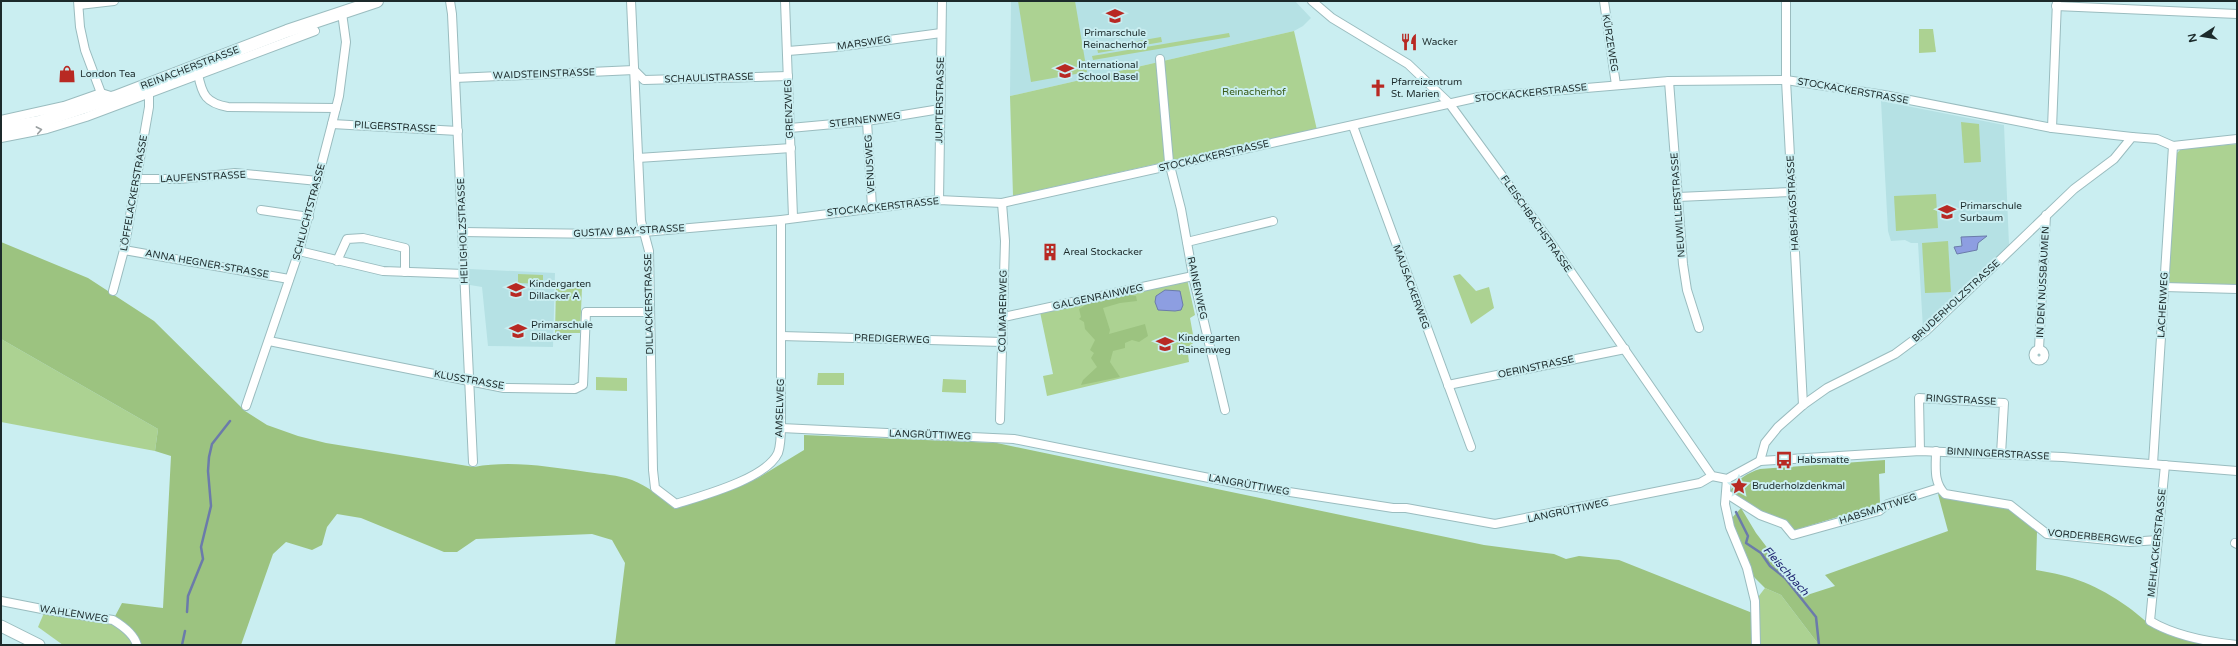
<svg xmlns="http://www.w3.org/2000/svg" width="2238" height="646" font-family="'Varela Round',sans-serif">
	<style>
		.built { fill: #b5e1e4 }
		.green { fill: #acd292 }
		.forest { fill: #9cc380 }
		.water { fill: #8d9ee1; stroke: #6b7baa }
		.lines { fill: none; stroke-linecap: round; stroke-linejoin: round }
		.stream { stroke: #6b7baa; stroke-width: 2.5 }
		.street-casing { stroke: #9abcbf; stroke-width: 10 }
		.secondary-casing { stroke: #9abcbf; stroke-width: 13 }
		.primary-casing { stroke: #9abcbf; stroke-width: 14 }
		.street { stroke: #fff; stroke-width: 8 }
		.secondary { stroke: #fff; stroke-width: 11 }
		.primary { stroke: #fff; stroke-width: 12 }
		.oneway { stroke: #999fa0 }
		.labels { text-anchor: middle; dominant-baseline: central; stroke-width: 4; stroke-linejoin: round; paint-order: stroke }
		.poi-label { font-size: 10px; fill: #1c2a2b; stroke: #caeef1; text-anchor: start }
		.street-label { font-size: 10px; fill: #1c2a2b; stroke: #caeef1 }
		.park-label { font-size: 10px; fill: #375a16; stroke: #caeef1 }
		.water-label { font-size: 11px; font-style: italic; fill: #1d226f; stroke: #caeef1 }
	</style>
	<rect width="100%" height="100%" fill="#caeef1"/>
	<g class="built">
		<polygon points="1011,1 1295,1 1311,18 1303,26 1294,31 1010,96"/>
		<polygon points="1881,101 2004,125 2009,245 1923,329 1918,243 1911,243 1905,240 1891,241 1888,231"/>
		<polygon points="469,269 555,273 553,347 488,346 482,287 470,285"/>
	</g>
	<g class="green">
		<polygon points="1018,1 1075,1 1087,72 1031,82"/>
		<polygon points="1919,29 1933,29 1936,52 1919,53"/>
		<polygon points="1294,31 1317,130 1259,141 1013,196 1010,96"/>
		<polygon points="1229,33 1230,37 1093,60 1092,56"/>
		<polygon points="1161,37 1162,42 1098,53 1097,48"/>
		<polygon points="1961,122 1979,124 1981,162 1964,163"/>
		<polygon points="2237,144 2237,286 2171,284 2168,279 2175,155 2181,149"/>
		<polygon points="1936,194 1938,228 1896,231 1894,196"/>
		<polygon points="1948,241 1951,292 1925,293 1922,243"/>
		<polygon points="518,274 543,275 543,284 518,283"/>
		<polygon points="1460,274 1476,291 1489,287 1494,308 1471,324 1453,276"/>
		<polygon points="1187,279 1195,315 1190,318 1194,340 1188,354 1189,362 1047,396 1043,376 1053,374 1040,312"/>
		<polygon points="556,287 582,288 580,333 555,333"/>
		<polygon points="1,339 158,429 155,451 1,422"/>
		<polygon points="818,373 844,373 844,385 817,385"/>
		<polygon points="596,377 627,378 627,391 596,390"/>
		<polygon points="943,379 966,380 966,393 942,392"/>
		<polygon points="1765,588 1781,595 1819,645 1756,645 1755,601"/>
		<polygon points="44,613 113,620 137,645 63,645 38,627"/>
	</g>
	<g class="forest">
		<path d="M1,242L88,278L154,321L245,411L267,425L298,436L326,443L474,467C511,460 550,467 587,472C602,474 618,475 632,480C649,487 661,497 675,509L758,478L804,450V435L997,443L1484,545L1554,554L1566,559L1579,556L1619,560L1755,614L1757,645H615L625,563L612,540L592,534L476,539L457,552H444L361,518L337,514L327,527L322,545L312,550L286,542L273,554L241,645H137L113,620L122,603L163,608L171,456L155,451L158,429L1,339Z"/>
		<polygon points="1128,295 1136,296 1137,301 1120,303 1103,308 1110,330 1109,334 1145,324 1148,336 1139,342 1132,340 1125,343 1125,348 1113,351 1110,362 1120,377 1081,385 1083,380 1097,367 1091,358 1094,353 1090,350 1095,340 1085,329 1084,322 1079,319 1081,317 1079,309 1087,304"/>
		<path d="M1885,460V473L1879,474L1880,504L1792,531L1740,502L1730,491C1738,479 1747,473 1760,469Z"/>
		<path d="M1938,494C1961,503 1989,498 2011,509C2020,514 2029,524 2037,531L2036,570C2074,576 2097,585 2128,607C2139,615 2149,625 2160,631C2178,640 2197,642 2216,645H1819L1781,595L1765,588L1754,577L1731,519L1741,508L1756,533L1804,596L1835,586L1825,575L1948,531Z"/>
	</g>
	<g class="water">
		<polygon points="1987,236 1978,243 1977,250 1957,254 1954,247 1962,246 1961,237"/>
		<polygon points="1165,290 1180,291 1183,305 1181,310 1175,311 1158,310 1155,302 1156,296"/>
	</g>
	<g class="lines">
		<g class="stream">
			<polyline points="1736,512 1748,536 1746,543 1761,553 1770,566 1785,578 1816,617 1819,645"/>
			<polyline points="187,612 188,596 203,559 201,547 211,506 208,471 209,457 212,444 230,421"/>
			<polyline points="182,645 185,631"/>
		</g>
		<g class="street-casing">
			<g id="street">
				<polyline points="78,1 80,27 85,50 101,93"/>
				<polyline points="450,1 452,14 473,462"/>
				<path d="M631,1L641,221L649,251L653,470L655,488L676,504C701,496 766,479 778,453C781,445 781,431 781,423V220"/>
				<polyline points="785,1 793,217"/>
				<polyline points="1312,1 1332,18 1408,64 1449,103 1549,240 1712,476 1727,479 1760,461 1920,451 2063,457 2237,471"/>
				<polyline points="1604,1 1616,85"/>
				<polyline points="1786,1 1786,80 1803,405"/>
				<polyline points="79,5 114,1"/>
				<polyline points="2056,6 2237,14"/>
				<polyline points="788,51 837,47 941,33"/>
				<polyline points="1160,59 1169,162 1181,209 1193,276 1225,410"/>
				<path d="M198,74C202,95 206,103 228,107L336,108"/>
				<polyline points="455,78 634,70 644,80 788,76"/>
				<polyline points="1669,81 1683,264 1687,290 1699,328"/>
				<polyline points="1,120 64,106 101,93 114,97"/>
				<polyline points="867,121 872,207"/>
				<polyline points="332,124 458,131"/>
				<polyline points="1353,126 1471,447"/>
				<polyline points="790,128 867,121 940,109"/>
				<polyline points="2052,128 2057,1"/>
				<polyline points="1,138 47,129 86,117 315,31"/>
				<polyline points="638,158 791,148"/>
				<polyline points="136,179 180,179 235,173 318,181"/>
				<polyline points="1678,197 1792,192"/>
				<polyline points="939,200 942,1"/>
				<polyline points="261,210 309,217"/>
				<polyline points="463,232 606,234 644,232 781,220 939,200 1002,203 1479,97 1669,81 1786,80 1884,95 2052,128 2132,137"/>
				<polyline points="1187,242 1273,221"/>
				<polyline points="124,250 289,279"/>
				<polyline points="299,251 383,271 464,274"/>
				<polyline points="337,261 347,239 363,238 405,248 405,272"/>
				<polyline points="2164,287 2237,289"/>
				<polyline points="113,291 124,250 149,107 149,93"/>
				<polyline points="1004,317 1193,276"/>
				<polyline points="781,336 1003,342"/>
				<polyline points="269,341 504,388 575,389 583,385 586,312 650,312"/>
				<polyline points="2039,349 2046,215"/>
				<circle cx="2039" cy="355" r="5.5"/>
				<polyline points="1448,385 1625,349"/>
				<polyline points="246,406 299,251 332,124 339,96 346,42 342,13"/>
				<polyline points="1000,420 1005,241 1002,203"/>
				<polyline points="781,428 1014,439 1244,485 1393,508 1406,508 1495,524 1700,483 1712,476"/>
				<polyline points="1920,451 1919,398 2004,403 2001,454"/>
				<path d="M1936,451C1936,467 1933,482 1945,494L2010,505L2047,534L2129,542L2158,540"/>
				<polyline points="1760,461 1765,443 1778,427 1803,405 1827,388 1895,354 1926,331 2074,189 2114,159 2132,137 2157,139 2173,146 2237,139"/>
				<polyline points="2153,464 2173,146"/>
				<path d="M2165,465L2150,621C2175,636 2208,642 2237,645"/>
				<polyline points="1727,479 1725,504 1730,527 1747,568 1755,601 1756,645"/>
				<polyline points="1727,494 1760,515 1784,524 1793,535 1879,511 1888,504 1939,488"/>
				<polyline points="2235,543 2237,544"/>
				<path d="M1,601L47,610L113,620C123,626 134,634 137,645"/>
			</g>
		</g>
		<g class="secondary-casing">
			<polyline id="secondary" points="1,626 39,645"/>
		</g>
		<g class="primary-casing">
			<polyline id="primary" points="1,129 39,122 115,97 287,31 377,1"/>
		</g>
		<use href="#street" class="street"/>
		<use href="#secondary" class="secondary"/>
		<use href="#primary" class="primary"/>
	</g>
	<defs><path id="oneway-chevron" d="M-2-3.5L2.5 0L-2 3.5" fill="none" stroke-width="1.6" stroke-linecap="round" stroke-linejoin="round"/></defs>
	<use class="oneway" href="#oneway-chevron" transform="translate(39 130) rotate(-11)"/>
	<defs>
		<g id="school-bare" transform="scale(1.38)"><path d="M0-5L7-2L0 1L-7-2ZM-4 1L0 2.5L4 1V4Q0 6-4 4Z" fill="#b82923" stroke="#caeef1" stroke-width="2.5" paint-order="stroke"/></g>
		<g id="restaurant-bare" transform="scale(1.38)"><path d="M-5-6h1v4h1v-4h1v4h1v-4h1v5L-1.5 .5V6h-2V.5L-5-1ZM5-6V6H3V1.5H1.5Q1.5-4 5-6Z" fill="#b82923" stroke="#caeef1" stroke-width="2.5" paint-order="stroke"/></g>
		<g id="shop-bare" transform="scale(1.38)"><path d="M-5-2.5h2.3a2.7 3.5 0 0 1 5.4 0H5L5.5 6h-11ZM-1.5-2.5h3a1.5 2.3 0 0 0-3 0Z" fill="#b82923" stroke="#caeef1" stroke-width="2.5" paint-order="stroke"/></g>
		<g id="church-bare" transform="scale(1.38)"><path d="M-1.2-6h2.4v3.5h3.3v2.4h-3.3V6h-2.4V-.1h-3.3v-2.4h3.3Z" fill="#b82923" stroke="#caeef1" stroke-width="2.5" paint-order="stroke"/></g>
		<g id="building-bare" transform="scale(1.38)"><path d="M-4-6H4V6H1V3H-1V6H-4ZM-2.5-4.3h1.7v1.8h-1.7ZM.8-4.3h1.7v1.8H.8ZM-2.5-1h1.7V.8h-1.7ZM.8-1h1.7V.8H.8Z" fill="#b82923" stroke="#caeef1" stroke-width="2.5" paint-order="stroke"/></g>
		<g id="bus-bare" transform="scale(1.38)"><path d="M-5-6H5V4H4V6H2V4H-2V6H-4V4H-5ZM-3.5-4V0h7V-4ZM-3.5 1.2v1.5H-2V1.2ZM2 1.2v1.5H3.5V1.2Z" fill="#b82923" stroke="#caeef1" stroke-width="2.5" paint-order="stroke"/></g>
		<g id="sight-bare" transform="scale(1.38)"><path d="M0-6L1.8-2.2L6-1.7L2.9 1.2L3.7 5.4L0 3.3L-3.7 5.4L-2.9 1.2L-6-1.7L-1.8-2.2Z" fill="#b82923" stroke="#caeef1" stroke-width="2.5" paint-order="stroke"/></g>
	</defs>
	<g fill-rule="evenodd">
		<use href="#school-bare" x="1115" y="16"/>
		<use href="#restaurant-bare" x="1409" y="42"/>
		<use href="#school-bare" x="1065" y="71"/>
		<use href="#shop-bare" x="67" y="74"/>
		<use href="#church-bare" x="1378" y="88"/>
		<use href="#school-bare" x="1947" y="212"/>
		<use href="#building-bare" x="1050" y="252"/>
		<use href="#school-bare" x="516" y="290"/>
		<use href="#school-bare" x="518" y="331"/>
		<use href="#school-bare" x="1165" y="344"/>
		<use href="#bus-bare" x="1784" y="460"/>
		<use href="#sight-bare" x="1739" y="486"/>
	</g>
	<g class="labels">
		<g class="poi-label">
			<text x="1115" y="33" text-anchor="middle">Primarschule<tspan x="1115" dy="12">Reinacherhof</tspan></text>
			<text x="1422" y="42">Wacker</text>
			<text x="1078" y="65">International<tspan x="1078" dy="12">School Basel</tspan></text>
			<text x="80" y="74">London Tea</text>
			<text x="1391" y="82">Pfarreizentrum<tspan x="1391" dy="12">St. Marien</tspan></text>
			<text x="1960" y="206">Primarschule<tspan x="1960" dy="12">Surbaum</tspan></text>
			<text x="1063" y="252">Areal Stockacker</text>
			<text x="529" y="284">Kindergarten<tspan x="529" dy="12">Dillacker A</tspan></text>
			<text x="531" y="325">Primarschule<tspan x="531" dy="12">Dillacker</tspan></text>
			<text x="1178" y="338">Kindergarten<tspan x="1178" dy="12">Rainenweg</tspan></text>
			<text x="1797" y="460">Habsmatte</text>
			<text x="1752" y="486">Bruderholzdenkmal</text>
		</g>
		<g class="street-label">
			<text transform="translate(864 43) rotate(-8)">MARSWEG</text>
			<text transform="translate(1610 43) rotate(81)">KÜRZEWEG</text>
			<text transform="translate(190 68) rotate(-21)">REINACHERSTRASSE</text>
			<text transform="translate(544 74) rotate(-2)">WAIDSTEINSTRASSE</text>
			<text transform="translate(709 78) rotate(-2)">SCHAULISTRASSE</text>
			<text transform="translate(1853 91) rotate(10)">STOCKACKERSTRASSE</text>
			<text transform="translate(1531 93) rotate(-6)">STOCKACKERSTRASSE</text>
			<text transform="translate(940 100) rotate(-89)">JUPITERSTRASSE</text>
			<text transform="translate(789 109) rotate(-92)">GRENZWEG</text>
			<text transform="translate(865 120) rotate(-7)">STERNENWEG</text>
			<text transform="translate(395 127) rotate(3)">PILGERSTRASSE</text>
			<text transform="translate(1214 156) rotate(-13)">STOCKACKERSTRASSE</text>
			<text transform="translate(870 164) rotate(-93)">VENUSWEG</text>
			<text transform="translate(203 177) rotate(-3)">LAUFENSTRASSE</text>
			<text transform="translate(134 193) rotate(-80)">LÖFFELACKERSTRASSE</text>
			<text transform="translate(1793 203) rotate(-93)">HABSHAGSTRASSE</text>
			<text transform="translate(1678 205) rotate(-94)">NEUWILLERSTRASSE</text>
			<text transform="translate(883 207) rotate(-6)">STOCKACKERSTRASSE</text>
			<text transform="translate(309 212) rotate(-75)">SCHLUCHTSTRASSE</text>
			<text transform="translate(1536 224) rotate(55)">FLEISCHBACHSTRASSE</text>
			<text transform="translate(463 231) rotate(-92)">HEILIGHOLZSTRASSE</text>
			<text transform="translate(629 231) rotate(-3)">GUSTAV BAY-STRASSE</text>
			<text transform="translate(207 264) rotate(10)">ANNA HEGNER-STRASSE</text>
			<text transform="translate(2043 282) rotate(-87)">IN DEN NUSSBÄUMEN</text>
			<text transform="translate(1411 287) rotate(70)">MAUSACKERWEG</text>
			<text transform="translate(1197 288) rotate(78)">RAINENWEG</text>
			<text transform="translate(1098 297) rotate(-12)">GALGENRAINWEG</text>
			<text transform="translate(1956 301) rotate(-43)">BRUDERHOLZSTRASSE</text>
			<text transform="translate(649 304) rotate(-91)">DILLACKERSTRASSE</text>
			<text transform="translate(2163 305) rotate(-87)">LACHENWEG</text>
			<text transform="translate(1003 311) rotate(-89)">COLMARERWEG</text>
			<text transform="translate(892 339) rotate(2)">PREDIGERWEG</text>
			<text transform="translate(1536 367) rotate(-12)">OERINSTRASSE</text>
			<text transform="translate(469 380) rotate(10)">KLUSSTRASSE</text>
			<text transform="translate(1961 400) rotate(3)">RINGSTRASSE</text>
			<text transform="translate(780 408) rotate(-88)">AMSELWEG</text>
			<text transform="translate(930 435) rotate(2)">LANGRÜTTIWEG</text>
			<text transform="translate(1998 454) rotate(3)">BINNINGERSTRASSE</text>
			<text transform="translate(1249 485) rotate(10)">LANGRÜTTIWEG</text>
			<text transform="translate(1878 509) rotate(-18)">HABSMATTWEG</text>
			<text transform="translate(1568 511) rotate(-12)">LANGRÜTTIWEG</text>
			<text transform="translate(2095 537) rotate(5)">VORDERBERGWEG</text>
			<text transform="translate(2157 543) rotate(-84)">MEHLACKERSTRASSE</text>
			<text transform="translate(74 614) rotate(9)">WAHLENWEG</text>
		</g>
		<g class="park-label">
			<text x="1254" y="92">Reinacherhof</text>
		</g>
		<g class="water-label">
			<text transform="translate(1786 571) rotate(48)">Fleischbach</text>
		</g>
	</g>
	<rect width="2238" height="646" fill="none" stroke="#1c2a2b" stroke-width="4"/>
	<g transform="translate(2202 36) rotate(258)" stroke="#caeef1" stroke-width="3" paint-order="stroke">
	<path d="M0-3L7 15L0 10L-7 15Z" fill="#1c2a2b"/>
	<text y="-6" font-size="11" font-weight="bold" text-anchor="middle" fill="#1c2a2b">N</text>
	</g>
</svg>
